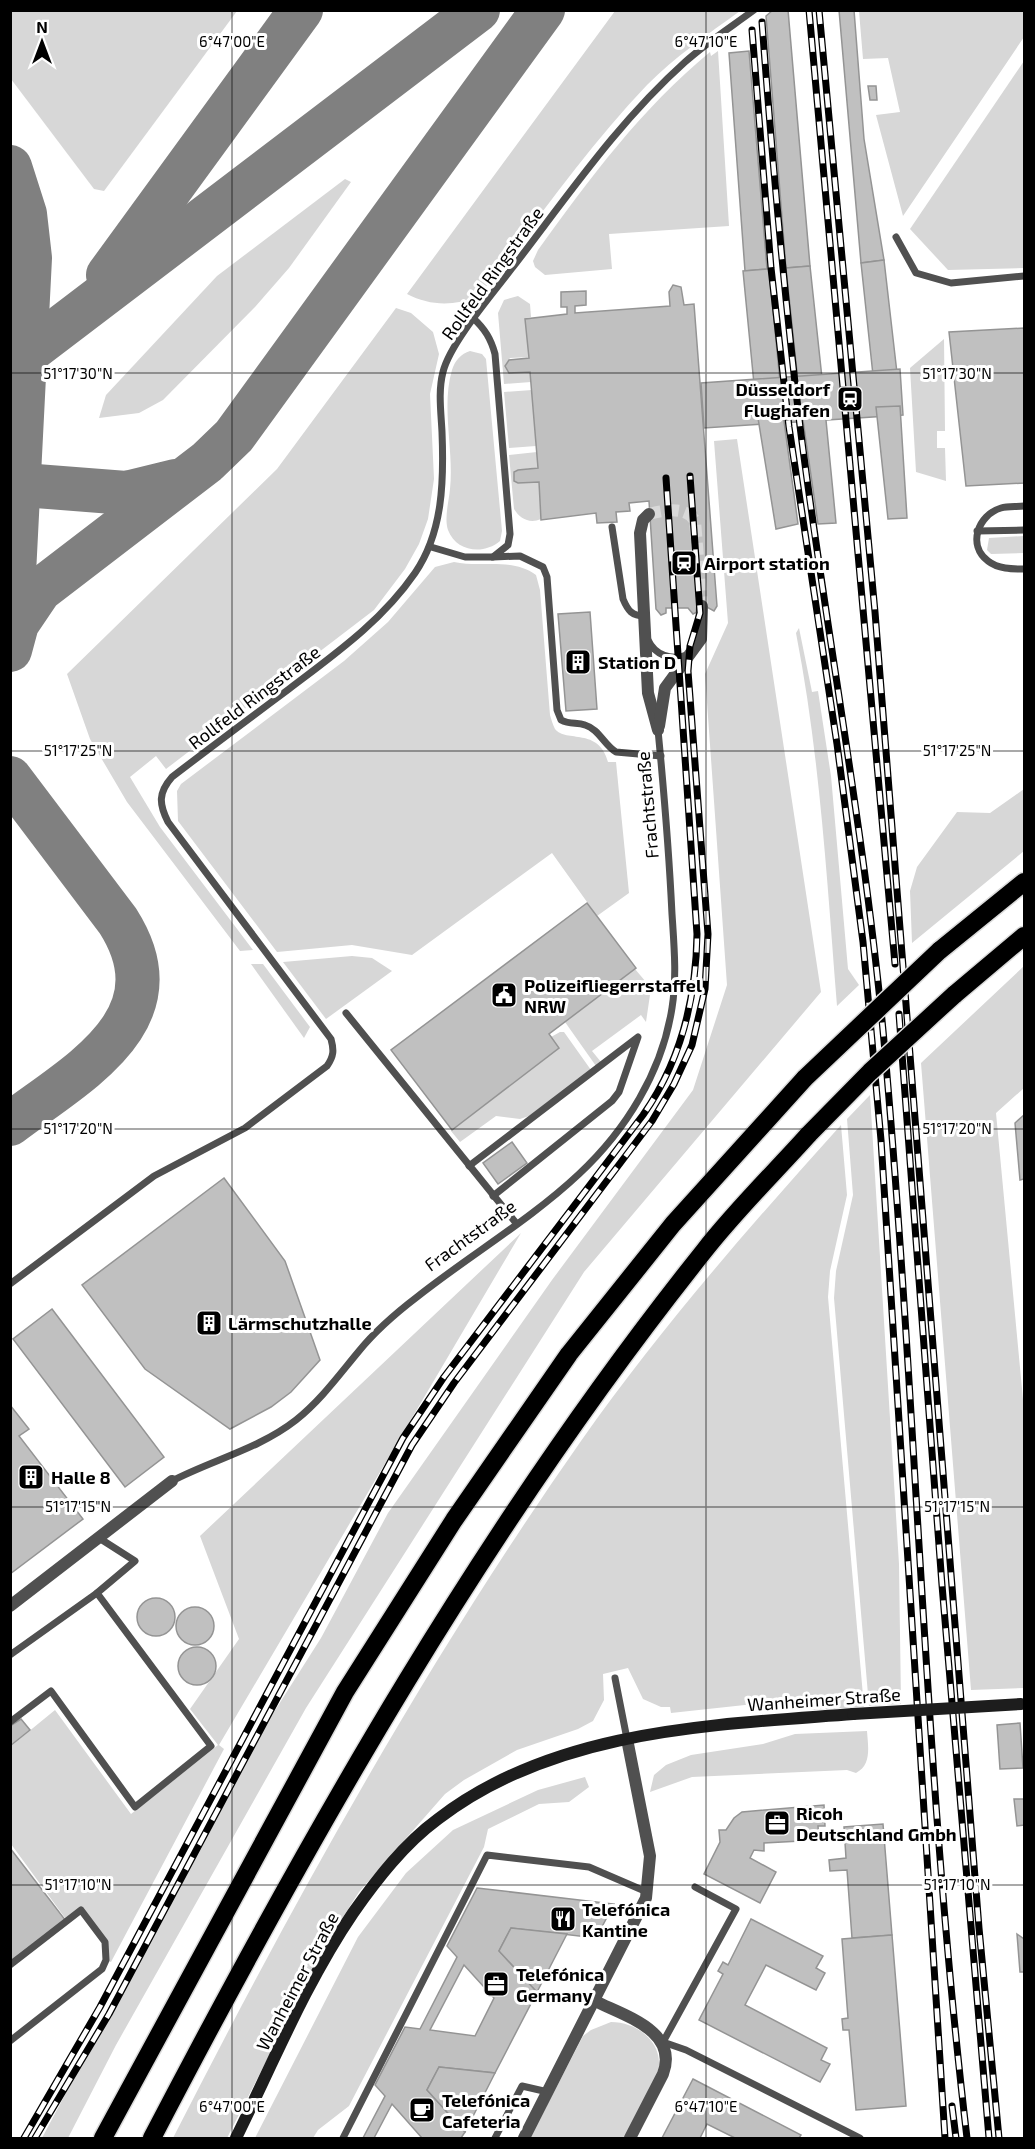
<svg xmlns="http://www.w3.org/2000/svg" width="1035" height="2149" font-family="'Exo 2',sans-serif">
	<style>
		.green { fill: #d7d7d7 }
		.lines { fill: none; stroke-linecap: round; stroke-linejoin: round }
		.taxiway { stroke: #808080; stroke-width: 44 }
		.building { fill: #c0c0c0; stroke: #949494; stroke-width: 1.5; fill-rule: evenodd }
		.street-tunnel { stroke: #d9d9d9; stroke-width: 12; stroke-dasharray: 12 6; stroke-linecap: butt }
		.highway-casing { stroke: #dbdbdb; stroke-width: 21 }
		.lane { stroke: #505050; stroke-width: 7 }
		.street { stroke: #505050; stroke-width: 12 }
		.secondary { stroke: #1d1d1d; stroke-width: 12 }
		.highway { stroke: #000; stroke-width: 18 }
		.rail-casing { stroke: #000; stroke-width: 7 }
		.rail { stroke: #fff; stroke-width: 4.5; stroke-dasharray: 14; stroke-linecap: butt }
		.highway-bridge-casing { stroke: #dbdbdb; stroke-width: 21; stroke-linecap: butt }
		.secondary-bridge { stroke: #1d1d1d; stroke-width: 12 }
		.highway-bridge { stroke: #000; stroke-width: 18 }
		.ticks { fill: none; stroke: #000; stroke-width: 1.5; stroke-opacity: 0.45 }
		.labels { text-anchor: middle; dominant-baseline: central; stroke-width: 6; stroke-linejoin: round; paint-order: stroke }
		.street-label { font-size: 18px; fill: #000; stroke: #fff }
		.poi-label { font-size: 18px; font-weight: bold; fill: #000; stroke: #fff; text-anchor: start }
		.ticks-label { font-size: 15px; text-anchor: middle; fill: #000; stroke: #fff; stroke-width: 6; stroke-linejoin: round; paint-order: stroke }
	</style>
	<rect width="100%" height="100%" fill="#fff"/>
	<g class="green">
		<polygon points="11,10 237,10 237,11 104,191 94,189 11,79"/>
		<path d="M615,11H740C708,34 675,57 647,85C585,150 533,226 478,297C453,306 430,306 407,294Z"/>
		<polygon points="859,11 1024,11 1024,37 903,216 876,115 900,112 888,58 863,59"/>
		<path d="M718,51L729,226L609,234L612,269L545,275L535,267L533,261L538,250C589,179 642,108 710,52L711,56Z"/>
		<polygon points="1024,61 1024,268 948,270 910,229"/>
		<polygon points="345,179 351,182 289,268 255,307 163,400 139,413 99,418 106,395 217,276"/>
		<polygon points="518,296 530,304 531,317 526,318 529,357 510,358 505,365 509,372 530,371 531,382 504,384 498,313 504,300"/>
		<polygon points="396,308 411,313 433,332 439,354 430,394 434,479 428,519 419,544 405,569 374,610 166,769 156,756 130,777 160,827 253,950 240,951 127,802 90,739 67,674 277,469"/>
		<polygon points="944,339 945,431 937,431 937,448 945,448 946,481 916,472 910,368"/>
		<path d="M470,351L482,354L486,359L502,531L500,541C484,555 456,552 448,530C444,518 449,501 450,489C454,450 441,407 452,370C455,360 461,354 470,351Z"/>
		<polygon points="532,390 536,446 509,448 504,392"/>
		<polygon points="737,439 821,992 584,1272 306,1708 116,2045 68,2138 42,2138 241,1764 321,1638 388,1513 552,1280 693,1090 727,985 705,674 728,623 714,441"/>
		<path d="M537,452L538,467L514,471V479L539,481L541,519C530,524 520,519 514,509L509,455Z"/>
		<polygon points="1024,536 1024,553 991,554 987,550 989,538"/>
		<path d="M454,562C481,568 512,557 536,575L540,590L550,715C551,719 553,725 555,729C566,743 599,727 608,762H616L629,893L597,916L552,853L412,955L352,945L277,952L178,821L177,791L181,784L344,661L388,622L435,567Z"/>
		<path d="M799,628L812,692L818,691L831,776L848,969L859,985L837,1006C827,881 820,756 796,633Z"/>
		<polygon points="1024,789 1024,851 912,943 910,891 917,867 957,812 990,813"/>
		<polygon points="352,956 372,958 392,971 326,1019 283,962"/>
		<polygon points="251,964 263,964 310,1027 304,1038"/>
		<polygon points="1024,966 1024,1088 996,1113 1024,1410 1024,1688 971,1690 921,1063"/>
		<polygon points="635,969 651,988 646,1022 641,1015 592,1051 601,1062 596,1066 565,1022"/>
		<polygon points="560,1032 564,1032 591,1070 529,1116 520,1119 496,1116 460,1142 451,1131 559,1048 551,1037"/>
		<polygon points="870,1095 899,1564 901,1704 869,1706 834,1298 836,1271 853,1195 847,1119"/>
		<path d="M841,1125L847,1195L830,1271L828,1297L864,1707L811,1710L754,1704L671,1713L670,1707H661L643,1699L628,1668L603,1674L604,1700L593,1721L578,1729L517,1750L464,1780L445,1794L359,1892L327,1942L227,2138H173C295,1899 426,1662 581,1441C659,1330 750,1226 841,1125Z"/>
		<polygon points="521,1233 219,1745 224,1749 111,1962 106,1960 107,1950 81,1910 68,1922 11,1844 11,1746 55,1710 131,1814 218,1745 190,1709 239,1639 200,1536"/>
		<path d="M867,1731C868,1746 872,1765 856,1773L847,1770L692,1777L650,1792L654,1775L666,1765L691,1755L763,1744L795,1734Z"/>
		<polygon points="585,1777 589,1787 569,1802 539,1804 488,1829 484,1847 349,2106 318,2130 313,2138 255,2138 358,1937 406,1873 453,1830 538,1790"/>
		<path d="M611,2022C639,2022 667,2045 657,2076C649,2098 635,2118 624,2138H530L583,2036L591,2030Z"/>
	</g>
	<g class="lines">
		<g class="taxiway">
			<polyline points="10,167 25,214 30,258 11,633"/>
			<polyline points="108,275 301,10"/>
			<polyline points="10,366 478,10"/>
			<polyline points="10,484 126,493 175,481"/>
			<polyline points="10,650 17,624 40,590 207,462 234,436 543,10"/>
			<path d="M10,778L118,921C181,1020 77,1073 10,1124"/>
		</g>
	</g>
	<g class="building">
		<polygon points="773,10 788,10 810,266 786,268 766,16"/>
		<polygon points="839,10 854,10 864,139 884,260 861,263"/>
		<polygon points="749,51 767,269 745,271 729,53"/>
		<polygon points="868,86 876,86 877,100 870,100"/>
		<polygon points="884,260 897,373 873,375 861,263"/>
		<polygon points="810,266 822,378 798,381 786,268"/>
		<polygon points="767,269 769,269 780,382 754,384 743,271"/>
		<polygon points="673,285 681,287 684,305 694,304 717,606 714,611 707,607 693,614 688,608 666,608 666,613 661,615 656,609 649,501 629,503 630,511 616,512 617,522 597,523 596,513 541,520 539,482 518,483 514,481 514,472 518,470 538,468 530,372 509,373 505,366 509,360 529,358 525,319 567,314 567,307 561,307 561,292 586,291 586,305 575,306 575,313 670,306 669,292"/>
		<polygon points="1024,328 1024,483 966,486 949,332"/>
		<polygon points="900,369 903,415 704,428 701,383"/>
		<polygon points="900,406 907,518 888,519 876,407"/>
		<polygon points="825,410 836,523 818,524 802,413"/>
		<polygon points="783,414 798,524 776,529 758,418"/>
		<polygon points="590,612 597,709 566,711 558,614"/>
		<polygon points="587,903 636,968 549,1034 559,1048 452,1130 391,1050"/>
		<polygon points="1024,1115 1024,1179 1020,1180 1015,1123"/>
		<polygon points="512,1142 527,1163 498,1184 483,1163"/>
		<polygon points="224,1178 285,1261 320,1360 291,1392 271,1407 230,1429 145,1369 82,1285"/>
		<polygon points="52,1309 164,1457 125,1487 13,1339"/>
		<polygon points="10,1405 29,1429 19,1436 83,1519 10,1574"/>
		<circle cx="156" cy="1617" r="19"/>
		<circle cx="195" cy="1626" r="19"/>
		<circle cx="197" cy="1666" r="19"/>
		<polygon points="21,1719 30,1730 10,1746 10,1726"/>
		<polygon points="1020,1723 1023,1768 1000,1769 997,1725"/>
		<polygon points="1014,1799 1024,1799 1024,1825 1017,1826"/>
		<polygon points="824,1805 825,1826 818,1826 819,1840 764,1843 764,1851 754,1850 750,1858 776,1872 760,1903 704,1874 720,1842 719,1830 726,1830 734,1818 742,1812"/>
		<polygon points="883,1824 892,1935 852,1938 847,1870 830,1871 829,1860 846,1858 844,1827"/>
		<polygon points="10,1848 66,1921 10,1961"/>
		<path d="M477,1888L614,1904L596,1938L511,1928L499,1951L537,1992L495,2073L439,2067L427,2090L465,2132L461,2138H422L392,2104L374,2138H363L385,2096L375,2085L405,2027L420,2029L457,1957L447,1946ZM464,1965L494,1998L475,2036L430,2030Z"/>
		<polygon points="751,1919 823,1956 816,1968 825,1973 816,1990 766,1965 745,2005 827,2048 821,2060 830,2064 820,2082 699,2020 723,1974 718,1971 723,1962 728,1965"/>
		<polygon points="511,1928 567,1934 537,1992 499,1951"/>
		<polygon points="1017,1934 1024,1939 1024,1972 1020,1972"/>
		<polygon points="892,1935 906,2106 856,2110 849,2030 843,2030 842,2019 848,2018 842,1939"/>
		<polygon points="439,2067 495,2073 465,2132 427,2090"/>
		<polygon points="693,2079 801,2135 799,2138 735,2138 707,2124 700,2138 662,2138"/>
	</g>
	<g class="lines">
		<path class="street-tunnel" d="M649,514C665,510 686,506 695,521L702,606"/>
		<g class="highway-casing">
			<g id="highway">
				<polyline points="939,951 1024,882"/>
				<polyline points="954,995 1024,936"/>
				<polyline points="103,2138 345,1692 454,1520 569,1354 673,1224 805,1078"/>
				<path d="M152,2138C313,1829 486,1524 704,1251C736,1210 774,1173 809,1134"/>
			</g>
		</g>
		<g class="lane">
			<polyline points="896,237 916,273 951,283 1024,276"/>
			<path d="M1024,506C1017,507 1008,506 1001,508C978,515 967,545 988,561C998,569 1012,569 1024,569"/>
			<path d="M612,527L623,599C628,611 632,616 645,616"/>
			<polyline points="977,531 1024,530"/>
			<path d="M431,547L465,557H493L508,545L510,534L495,354C491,339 485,329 473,318"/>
			<path d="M493,557L520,556L543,567L547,577L557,710L561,720C570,725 577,722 585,725C599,729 604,745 616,752L661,756"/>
			<path d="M648,640C655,655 671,661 687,655"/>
			<polyline points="346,1013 516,1223"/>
			<polyline points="469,1166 638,1037 619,1092 612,1101 493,1196"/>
			<path d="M10,1284L154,1176L245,1128L327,1066C334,1056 334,1050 331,1039L168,822C159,804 158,793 172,777C211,747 250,718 289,689C335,654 382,621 415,573C443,532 444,481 442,432C441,412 438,391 443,372C450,343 494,292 513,267C567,197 618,122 685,62C706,43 731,27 754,10"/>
			<path d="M172,1481C212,1460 259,1449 296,1420C321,1400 339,1375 359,1351C376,1330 396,1313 417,1297C470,1255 530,1220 579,1174C626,1130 662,1072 672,1008C677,977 674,945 672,914C669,852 664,792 658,730"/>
			<polyline points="10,1655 97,1593"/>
			<polyline points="615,1678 627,1739"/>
			<polyline points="10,1722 51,1691 135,1807 211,1746 97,1593 135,1561 99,1538"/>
			<polyline points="695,1887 736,1909 663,2042 686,2050 860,2138"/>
			<polyline points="10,1965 81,1910 105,1942 106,1960 102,1969 10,2041"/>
			<polyline points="343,2138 487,1855 589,1867 647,1892"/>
			<polyline points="495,2138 522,2086 548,2092"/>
		</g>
		<g class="street">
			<polyline points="649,514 643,520 640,533 648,693 658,730"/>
			<polyline points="659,726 665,688 701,639 702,606"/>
			<polyline points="10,1606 172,1481"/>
			<path d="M595,2001C625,2016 679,2031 663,2074L630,2138"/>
			<polyline points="524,2138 646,1898 650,1856 627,1739"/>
		</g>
		<path class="secondary" d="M236,2138C273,2063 306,1982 353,1913C377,1879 404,1844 438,1819C555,1729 712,1725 853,1714"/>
		<use href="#highway" class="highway"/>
		<g class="rail-casing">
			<g id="rail">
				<polyline points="809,10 895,964"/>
				<polyline points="819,10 875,612 979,1928 999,2138"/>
				<path d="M762,22C772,157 784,292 800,426C826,632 865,835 884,1041C917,1406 924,1774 967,2138"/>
				<polyline points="752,30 771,268 789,427 837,744 863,942 881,1140 945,2138"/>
				<polyline points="899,1014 942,1585 989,2138"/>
				<polyline points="952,2106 956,2138"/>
				<path d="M24,2138L100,2007L403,1438L444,1377L643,1115C681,1061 696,1000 697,934L666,478"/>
				<polyline points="35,2138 109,2014 412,1445 454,1383 652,1121 674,1084 692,1045 705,989 708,934 688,671 690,646 700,613 690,476"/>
			</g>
		</g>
		<use href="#rail" class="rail"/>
		<g class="highway-bridge-casing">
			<g id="highway-bridge">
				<polyline points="805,1078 939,951"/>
				<polyline points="809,1134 870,1072 954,995"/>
			</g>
		</g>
		<polyline class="secondary-bridge" points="853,1714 1021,1704"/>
		<use href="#highway-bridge" class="highway-bridge"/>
	</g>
	<path class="ticks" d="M232,10V2138M706,10V2138M10,373H1024M10,751H1024M10,1129H1024M10,1507H1024M10,1885H1024"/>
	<defs>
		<g id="station-square" transform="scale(1.35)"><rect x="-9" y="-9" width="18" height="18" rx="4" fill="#000" stroke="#fff"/><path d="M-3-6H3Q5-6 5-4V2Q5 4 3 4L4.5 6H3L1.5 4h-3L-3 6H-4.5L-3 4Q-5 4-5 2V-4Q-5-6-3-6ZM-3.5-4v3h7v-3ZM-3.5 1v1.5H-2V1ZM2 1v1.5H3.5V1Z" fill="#fff"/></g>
		<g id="building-square" transform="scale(1.35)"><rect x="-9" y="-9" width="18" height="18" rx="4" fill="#000" stroke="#fff"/><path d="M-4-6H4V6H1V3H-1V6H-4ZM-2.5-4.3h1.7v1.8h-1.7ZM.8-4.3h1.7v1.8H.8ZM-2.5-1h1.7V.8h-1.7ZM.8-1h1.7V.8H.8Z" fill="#fff"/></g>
		<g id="civic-square" transform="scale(1.35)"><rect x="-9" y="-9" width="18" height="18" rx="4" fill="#000" stroke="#fff"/><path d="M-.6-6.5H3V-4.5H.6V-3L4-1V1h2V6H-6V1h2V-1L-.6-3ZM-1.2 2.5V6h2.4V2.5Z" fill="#fff"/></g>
		<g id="office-square" transform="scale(1.35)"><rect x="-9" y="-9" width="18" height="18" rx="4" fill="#000" stroke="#fff"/><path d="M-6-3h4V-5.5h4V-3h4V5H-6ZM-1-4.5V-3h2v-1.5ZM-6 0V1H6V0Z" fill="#fff"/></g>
		<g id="restaurant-square" transform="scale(1.35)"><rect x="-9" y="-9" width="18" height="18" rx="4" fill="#000" stroke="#fff"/><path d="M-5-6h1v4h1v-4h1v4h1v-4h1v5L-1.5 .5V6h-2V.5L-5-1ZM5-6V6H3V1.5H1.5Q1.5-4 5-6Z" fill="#fff"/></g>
		<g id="cafe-square" transform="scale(1.35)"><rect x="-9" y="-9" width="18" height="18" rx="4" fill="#000" stroke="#fff"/><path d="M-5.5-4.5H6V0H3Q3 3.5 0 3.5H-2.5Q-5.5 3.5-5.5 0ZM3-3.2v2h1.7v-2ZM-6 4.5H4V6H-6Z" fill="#fff"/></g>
	</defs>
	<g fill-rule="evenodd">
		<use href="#station-square" x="850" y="399"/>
		<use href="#station-square" x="684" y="563"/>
		<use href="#building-square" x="578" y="662"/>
		<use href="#civic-square" x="504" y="995"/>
		<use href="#building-square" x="209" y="1323"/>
		<use href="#building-square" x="31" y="1477"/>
		<use href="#office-square" x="777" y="1823"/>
		<use href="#restaurant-square" x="563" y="1919"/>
		<use href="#office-square" x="496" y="1984"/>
		<use href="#cafe-square" x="422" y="2110"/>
	</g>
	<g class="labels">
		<g class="street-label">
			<text transform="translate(492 273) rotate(-54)">Rollfeld Ringstraße</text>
			<text transform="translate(254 697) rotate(-37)">Rollfeld Ringstraße</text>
			<text transform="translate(647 805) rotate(-95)">Frachtstraße</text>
			<text transform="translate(470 1235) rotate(-36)">Frachtstraße</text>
			<text transform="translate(824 1699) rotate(-4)">Wanheimer Straße</text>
			<text transform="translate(297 1981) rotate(-62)">Wanheimer Straße</text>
		</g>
		<g class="poi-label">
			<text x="830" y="389" text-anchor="end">Düsseldorf<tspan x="830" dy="21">Flughafen</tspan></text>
			<text x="704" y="563">Airport station</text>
			<text x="598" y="662">Station D</text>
			<text x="524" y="985">Polizeifliegerrstaffel<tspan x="524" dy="21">NRW</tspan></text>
			<text x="228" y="1323">Lärmschutzhalle</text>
			<text x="51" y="1477">Halle 8</text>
			<text x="796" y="1813">Ricoh<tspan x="796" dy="21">Deutschland Gmbh</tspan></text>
			<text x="582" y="1909">Telefónica<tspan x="582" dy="21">Kantine</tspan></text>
			<text x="516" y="1974">Telefónica<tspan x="516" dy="21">Germany</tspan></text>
			<text x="442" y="2100">Telefónica<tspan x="442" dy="21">Cafeteria</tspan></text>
		</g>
	</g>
	<g class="ticks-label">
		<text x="232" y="47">6°47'00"E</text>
		<text x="706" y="47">6°47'10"E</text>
		<text x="78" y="379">51°17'30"N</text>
		<text x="957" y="379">51°17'30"N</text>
		<text x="78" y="756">51°17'25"N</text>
		<text x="957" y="756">51°17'25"N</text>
		<text x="78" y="1134">51°17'20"N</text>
		<text x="957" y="1134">51°17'20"N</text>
		<text x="78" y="1512">51°17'15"N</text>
		<text x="957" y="1512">51°17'15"N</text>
		<text x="78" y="1890">51°17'10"N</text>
		<text x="957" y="1890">51°17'10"N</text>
		<text x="232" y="2112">6°47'00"E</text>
		<text x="706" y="2112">6°47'10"E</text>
	</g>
	<rect width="1035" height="2149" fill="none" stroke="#000000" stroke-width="24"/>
	<g transform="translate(42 42)" stroke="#ffffff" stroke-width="4.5" paint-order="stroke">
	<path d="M0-4.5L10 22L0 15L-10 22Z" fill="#000000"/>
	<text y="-9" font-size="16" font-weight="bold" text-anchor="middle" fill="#000000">N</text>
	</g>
</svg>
